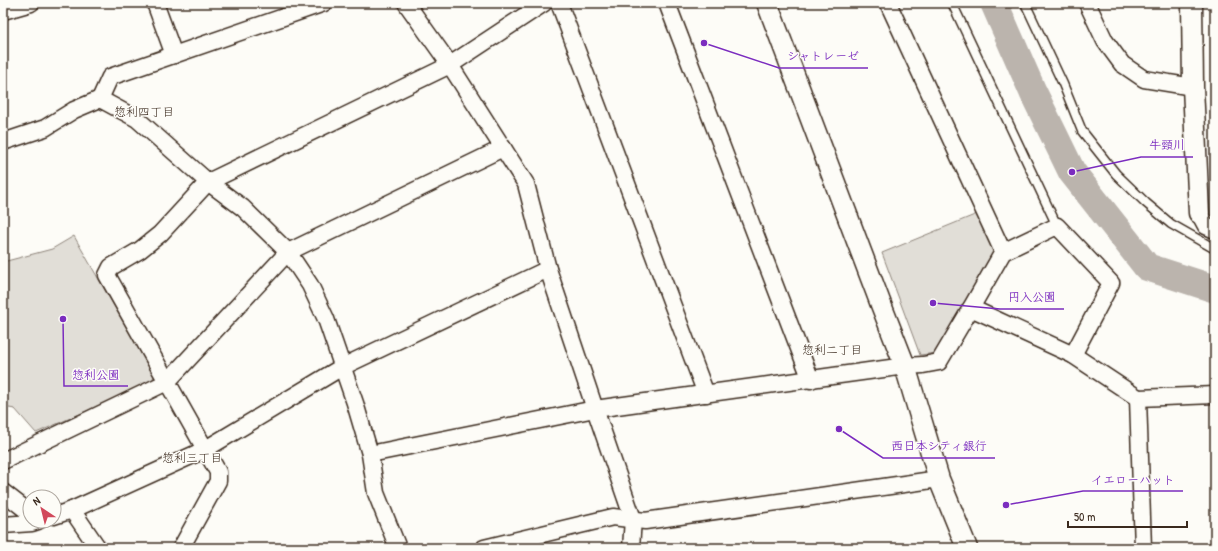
<svg xmlns="http://www.w3.org/2000/svg" width="1218" height="551" font-family="'Patrick Hand','Klee One',sans-serif">
	<style>
		.green { fill: #e1ded7; stroke: #8e847a }
		.lines { fill: none; stroke-linecap: round; stroke-linejoin: round }
		.river { stroke: #bbb4ad; stroke-width: 28 }
		.service-casing { stroke: #3b2a1e; stroke-width: 11 }
		.minor-casing { stroke: #3b2a1e; stroke-width: 19 }
		.tertiary-casing { stroke: #3b2a1e; stroke-width: 23 }
		.service { stroke: #fdfcf7; stroke-width: 8 }
		.minor { stroke: #fdfcf7; stroke-width: 16 }
		.tertiary { stroke: #fdfcf7; stroke-width: 20 }
		.labels { text-anchor: middle; dominant-baseline: central; stroke-width: 3; stroke-linejoin: round; paint-order: stroke }
		.neighbourhood-label { font-size: 12px; fill: #3b2a1e; stroke: #fdfcf7 }
		.leader { fill: none; stroke: #7b2cbf; stroke-width: 1.5 }
		.callout-dot { fill: #7b2cbf; stroke: #fdfcf7; stroke-width: 1.5 }
		.callout-label { font-size: 12px; text-anchor: middle; font-weight: bold; fill: #7b2cbf; stroke: #fdfcf7; stroke-width: 3; stroke-linejoin: round; paint-order: stroke }
	</style>
	<rect width="100%" height="100%" fill="#fdfcf7"/>
	<filter id="ink" filterUnits="userSpaceOnUse"><feTurbulence type="fractalNoise" baseFrequency=".025" numOctaves="2"/><feDisplacementMap in="SourceGraphic" scale="8" xChannelSelector="R" yChannelSelector="G"/><feConvolveMatrix kernelMatrix="1 2 1 2 8 2 1 2 1" color-interpolation-filters="sRGB"/></filter>
	<g filter="url(#ink)">
		<g class="green">
			<polygon points="977,214 994,251 937,353 920,355 882,253"/>
			<polygon points="74,236 154,376 151,383 36,433 15,409 3,407 3,262 52,249"/>
		</g>
		<g class="lines">
			<polyline class="river" points="994,3 1033,92 1072,172 1147,267 1215,289"/>
			<g class="service-casing">
				<g id="service">
					<polyline points="952,3 1057,226"/>
					<polyline points="1025,3 1063,84 1082,131 1116,174 1146,203 1171,224 1215,249"/>
				</g>
			</g>
			<g class="minor-casing">
				<g id="minor">
					<polyline points="155,3 174,55"/>
					<polyline points="559,3 706,394"/>
					<polyline points="667,3 811,380"/>
					<polyline points="888,3 1003,252"/>
					<polyline points="1087,3 1105,41 1122,64 1144,79 1193,87"/>
					<polyline points="3,11 31,3"/>
					<polyline points="100,99 110,77 324,3"/>
					<polyline points="3,142 45,128 74,110 100,99 137,119 208,182 243,208 288,252 310,285 326,319 355,403 370,454 376,493 398,548"/>
					<polyline points="1199,213 1206,226 1215,230"/>
					<polyline points="548,269 595,409 633,519 631,548"/>
					<polyline points="971,308 1003,252 1057,226 1111,283 1073,355"/>
					<polyline points="370,454 595,409 905,366 923,365 939,362 971,308 1073,355 1138,398"/>
					<polyline points="3,461 167,382 288,252 503,148"/>
					<polyline points="3,492 30,513"/>
					<polyline points="72,510 98,548"/>
					<polyline points="54,516 72,510 204,450 342,367 548,269 526,184 450,65 406,3"/>
					<polyline points="3,525 32,523 38,521"/>
					<polyline points="181,548 218,481 218,472 107,275 111,267 140,250 160,234 208,182 450,65 544,3"/>
					<polyline points="484,548 613,517 645,521 939,479"/>
					<polyline points="1143,548 1138,398 1215,395"/>
				</g>
			</g>
			<g class="tertiary-casing">
				<g id="tertiary">
					<polyline points="767,3 880,302 905,366 939,479 967,548"/>
					<polyline points="1192,3 1193,87 1199,213"/>
				</g>
			</g>
			<use href="#service" class="service"/>
			<use href="#minor" class="minor"/>
			<use href="#tertiary" class="tertiary"/>
		</g>
	</g>
	<g class="labels">
		<g class="neighbourhood-label">
			<text x="144" y="111">惣利四丁目</text>
			<text x="832" y="349">惣利二丁目</text>
			<text x="192" y="457">惣利三丁目</text>
		</g>
	</g>
	<path class="leader" d="M704 43L779 68H868M1072 172L1141 157H1193M933 303L1000 309H1064M63 319L64 386H128M839 429L883 458H995M1006 505L1083 491H1183"/>
	<g class="callout-dot">
		<circle cx="704" cy="43" r="4"/>
		<circle cx="1072" cy="172" r="4"/>
		<circle cx="933" cy="303" r="4"/>
		<circle cx="63" cy="319" r="4"/>
		<circle cx="839" cy="429" r="4"/>
		<circle cx="1006" cy="505" r="4"/>
	</g>
	<g class="callout-label">
		<text x="823" y="60">シャトレーゼ</text>
		<text x="1167" y="149">牛頸川</text>
		<text x="1032" y="301">円入公園</text>
		<text x="96" y="379">惣利公園</text>
		<text x="939" y="450">西日本シティ銀行</text>
		<text x="1133" y="484">イエローハット</text>
	</g>
	<rect width="1218" height="551" fill="none" stroke="#fdfcf7" stroke-width="16"/>
	<rect x="8" y="8" width="1202" height="535" fill="none" stroke="#3b2a1e" stroke-width="1.5" filter="url(#ink)"/>
	<g transform="translate(42 509) rotate(325)"><circle r="19" fill="#fdfcf7" stroke="#afa8a0"/>
	<path d="M0-3L7 15L0 10L-7 15Z" fill="#d1495b"/>
	<text y="-6" font-size="11" font-weight="bold" text-anchor="middle" fill="#3b2a1e">N</text>
	</g>
	<path d="M1068 521v6h119v-6" fill="none" stroke="#3b2a1e" stroke-width="2"/>
	<text x="1074" y="521" font-size="12" fill="#3b2a1e" stroke="#fdfcf7" stroke-width="3" paint-order="stroke">50 m</text>
</svg>
